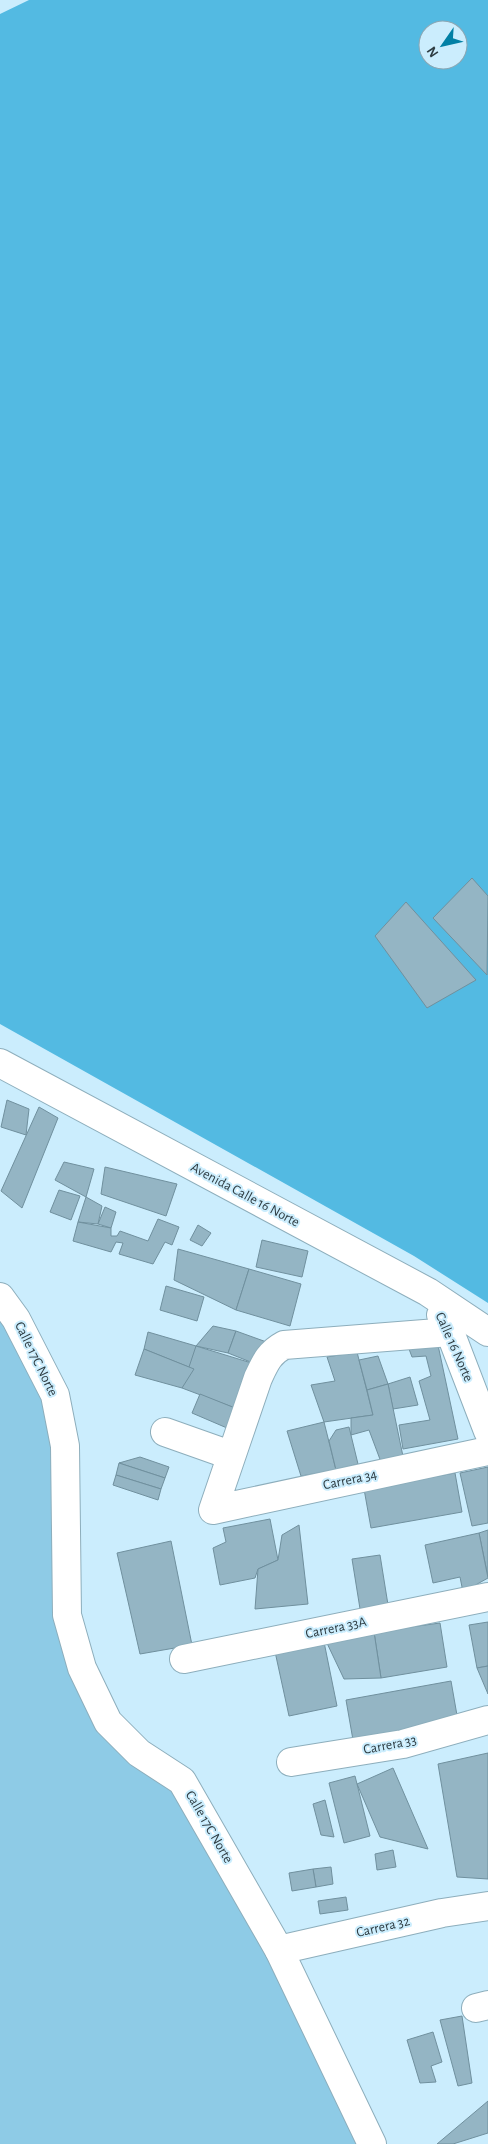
<svg xmlns="http://www.w3.org/2000/svg" width="488" height="2144" font-family="'Alegreya Sans',sans-serif">
	<style>
		.green { fill: #8ecbe6 }
		.forest { fill: #53bae2; fill-rule: evenodd }
		.building { fill: #94b5c4; stroke: #70909e }
		.lines { fill: none; stroke-linecap: round; stroke-linejoin: round }
		.minor-casing { stroke: #8daebc; stroke-width: 30 }
		.minor { stroke: #fff; stroke-width: 28 }
		.labels { text-anchor: middle; dominant-baseline: central; stroke-width: 4; stroke-linejoin: round; paint-order: stroke }
		.street-label { font-size: 14px; fill: #2e3c42; stroke: #cbedfd }
	</style>
	<rect width="100%" height="100%" fill="#cbedfd"/>
	<polygon class="green" points="0,1297 56,1397 76,1672 182,1781 372,2144 0,2144"/>
	<path class="forest" d="M29,0H488V1303L414,1256L0,1024V14ZM428,30H458V60H428Z"/>
	<g class="building">
		<polygon points="472,878 488,896 487,975 433,918"/>
		<polygon points="406,902 476,980 427,1008 375,936"/>
		<polygon points="7,1100 29,1109 26,1135 1,1127"/>
		<polygon points="39,1107 58,1118 22,1208 1,1191"/>
		<polygon points="64,1162 94,1169 86,1197 55,1180"/>
		<polygon points="105,1167 177,1184 166,1216 101,1194"/>
		<polygon points="59,1190 80,1196 71,1220 50,1212"/>
		<polygon points="86,1197 102,1206 98,1224 78,1222"/>
		<polygon points="105,1207 116,1212 111,1228 98,1224"/>
		<polygon points="158,1219 179,1227 172,1245 165,1242 153,1264 119,1254 123,1243 116,1242 111,1252 73,1241 78,1222 111,1228 111,1236 117,1236 120,1231 148,1241"/>
		<polygon points="198,1225 211,1233 202,1246 190,1240"/>
		<polygon points="262,1240 308,1251 302,1277 256,1267"/>
		<polygon points="178,1249 249,1269 236,1310 174,1280"/>
		<polygon points="249,1269 301,1284 290,1326 236,1310"/>
		<polygon points="166,1286 204,1297 197,1321 160,1310"/>
		<polygon points="213,1326 236,1331 228,1353 196,1346"/>
		<polygon points="236,1331 272,1344 258,1365 228,1353"/>
		<polygon points="148,1332 196,1346 196,1370 144,1349"/>
		<polygon points="438,1345 458,1439 403,1449 399,1425 430,1420 419,1381 431,1376 426,1356 412,1357 409,1349"/>
		<polygon points="196,1346 258,1365 243,1411 182,1388"/>
		<polygon points="144,1349 194,1369 182,1388 135,1375"/>
		<polygon points="357,1352 373,1415 324,1422 311,1385 335,1381 327,1357"/>
		<polygon points="378,1356 388,1384 367,1390 359,1360"/>
		<polygon points="410,1377 418,1405 393,1409 388,1384"/>
		<polygon points="388,1384 405,1466 384,1470 369,1430 351,1435 351,1418 373,1415 367,1390"/>
		<polygon points="200,1394 235,1408 227,1428 192,1413"/>
		<polygon points="324,1422 336,1470 301,1476 287,1431"/>
		<polygon points="349,1427 358,1464 336,1470 329,1441 336,1430"/>
		<polygon points="140,1457 169,1467 165,1478 119,1463"/>
		<polygon points="119,1463 165,1478 161,1489 116,1475"/>
		<polygon points="488,1467 488,1523 472,1526 460,1473"/>
		<polygon points="455,1473 462,1512 371,1528 364,1489"/>
		<polygon points="116,1475 161,1489 158,1500 113,1485"/>
		<polygon points="270,1519 278,1560 258,1569 255,1578 220,1585 213,1548 226,1542 223,1528"/>
		<polygon points="299,1525 308,1604 255,1609 258,1569 278,1560 282,1535"/>
		<polygon points="488,1530 488,1577 479,1533"/>
		<polygon points="479,1533 488,1578 463,1592 460,1577 433,1583 425,1545"/>
		<polygon points="171,1541 192,1645 140,1654 117,1553"/>
		<polygon points="380,1555 389,1611 361,1615 352,1559"/>
		<polygon points="488,1622 488,1666 477,1668 469,1625"/>
		<polygon points="440,1623 447,1667 381,1678 374,1632"/>
		<polygon points="374,1632 381,1678 344,1679 325,1639"/>
		<polygon points="323,1637 337,1706 289,1716 274,1647"/>
		<polygon points="488,1666 488,1694 477,1668"/>
		<polygon points="451,1681 458,1721 353,1740 346,1700"/>
		<polygon points="488,1753 488,1879 457,1877 438,1764"/>
		<polygon points="393,1768 428,1849 380,1837 357,1784"/>
		<polygon points="355,1776 370,1836 344,1843 329,1783"/>
		<polygon points="325,1800 334,1837 321,1835 313,1804"/>
		<polygon points="393,1850 396,1867 377,1870 375,1854"/>
		<polygon points="331,1867 333,1884 316,1887 313,1869"/>
		<polygon points="313,1869 316,1887 292,1891 289,1873"/>
		<polygon points="346,1897 348,1910 320,1914 318,1901"/>
		<polygon points="462,2016 472,2083 458,2086 440,2020"/>
		<polygon points="433,2032 442,2062 431,2066 436,2082 420,2083 407,2040"/>
		<polygon points="488,2101 488,2133 453,2144 437,2144"/>
	</g>
	<g class="lines">
		<g class="minor-casing">
			<g id="minor">
				<polyline points="0,1063 428,1292 488,1332"/>
				<polyline points="0,1297 16,1319 55,1395 65,1446 67,1615 82,1668 108,1722 139,1753 182,1781 279,1950 372,2144"/>
				<polyline points="441,1315 450,1332 488,1431"/>
				<path d="M450,1332L284,1345C269,1353 265,1363 258,1378L213,1510L488,1451"/>
				<polyline points="165,1432 230,1455"/>
				<polyline points="184,1659 488,1597"/>
				<polyline points="291,1762 403,1744 488,1720"/>
				<polyline points="279,1950 442,1913 488,1906"/>
				<polyline points="476,2008 488,2005"/>
			</g>
		</g>
		<use href="#minor" class="minor"/>
	</g>
	<g class="labels">
		<g class="street-label">
			<text transform="translate(245 1195) rotate(28)">Avenida Calle 16 Norte</text>
			<text transform="translate(454 1347) rotate(66)">Calle 16 Norte</text>
			<text transform="translate(36 1359) rotate(64)">Calle 17C Norte</text>
			<text transform="translate(350 1480) rotate(-12)">Carrera 34</text>
			<text transform="translate(336 1628) rotate(-12)">Carrera 33A</text>
			<text transform="translate(390 1745) rotate(-11)">Carrera 33</text>
			<text transform="translate(209 1827) rotate(60)">Calle 17C Norte</text>
			<text transform="translate(383 1927) rotate(-13)">Carrera 32</text>
		</g>
	</g>
	<g transform="translate(443 45) rotate(236)"><circle r="24" fill="#cbedfd" stroke="#8ca6b2"/>
	<path d="M0-4L9 19L0 12L-9 19Z" fill="#0180a5"/>
	<text y="-8" font-size="14" font-weight="bold" text-anchor="middle" fill="#2e3c42">N</text>
	</g>
</svg>
